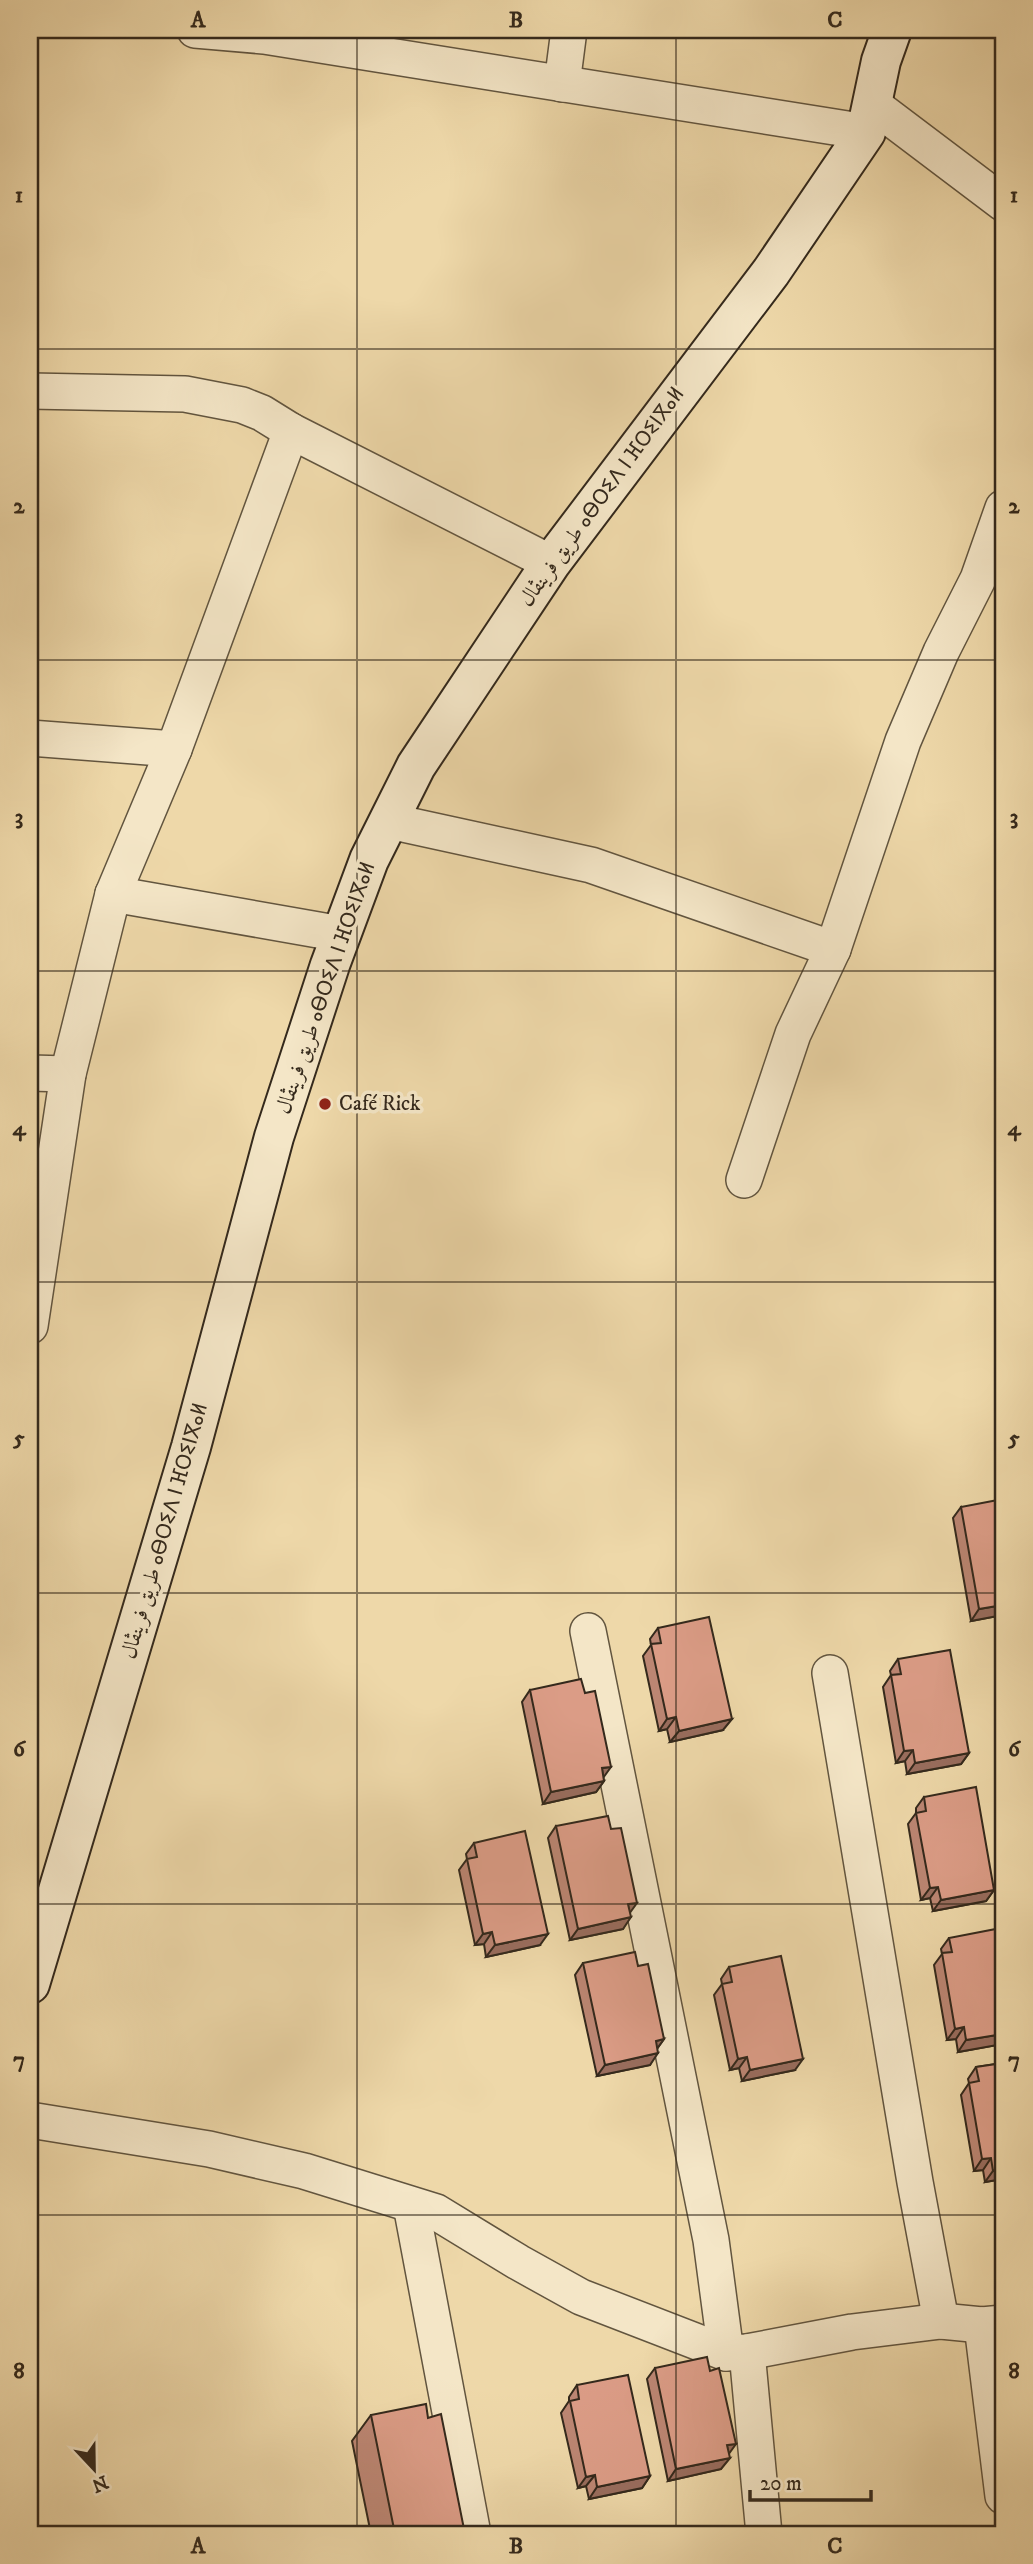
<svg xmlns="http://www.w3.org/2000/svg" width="1033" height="2564" font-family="'IM FELL DW Pica',Amiri,'Noto Sans Tifinagh',serif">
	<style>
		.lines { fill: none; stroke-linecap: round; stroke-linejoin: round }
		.street-casing { stroke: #62553f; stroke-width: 38 }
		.secondary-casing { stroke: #34291c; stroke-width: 42 }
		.street { stroke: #f4e6c7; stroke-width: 35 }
		.secondary { stroke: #f4e6c7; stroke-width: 38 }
		.wall { fill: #bc8673; stroke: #34291c; stroke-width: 2 }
		.shaded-wall { fill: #996d5e; stroke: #34291c; stroke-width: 2 }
		.building { fill: #db9c86; stroke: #34291c; stroke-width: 2 }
		.grid { fill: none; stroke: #34291c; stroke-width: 2; stroke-opacity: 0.55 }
		.poi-dot { fill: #8f2418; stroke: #f4e6c7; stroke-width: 2.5 }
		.labels { text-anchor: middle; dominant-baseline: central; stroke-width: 7; stroke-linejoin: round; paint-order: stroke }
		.street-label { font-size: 21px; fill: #34291c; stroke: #f4e6c7 }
		.poi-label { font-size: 21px; fill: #34291c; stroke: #f4e6c7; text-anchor: start }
		.neatline { fill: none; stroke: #34291c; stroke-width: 2.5 }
		.grid-label { font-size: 23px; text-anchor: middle; font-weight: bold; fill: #34291c }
	</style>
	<rect width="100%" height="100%" fill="#eed8a9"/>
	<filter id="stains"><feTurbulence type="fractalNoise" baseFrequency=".00286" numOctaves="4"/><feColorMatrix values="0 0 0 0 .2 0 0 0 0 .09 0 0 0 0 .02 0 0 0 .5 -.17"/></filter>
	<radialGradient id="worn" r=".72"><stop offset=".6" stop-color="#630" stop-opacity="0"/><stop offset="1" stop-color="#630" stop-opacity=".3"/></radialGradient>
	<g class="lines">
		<g class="street-casing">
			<g id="street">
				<polyline points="195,30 264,36 866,132"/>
				<polyline points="562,84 569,30"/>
				<polyline points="872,104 1003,203"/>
				<polyline points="30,391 185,394 242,405 262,413 291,431 551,563"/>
				<polyline points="30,738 174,749"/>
				<polyline points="389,821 591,865 833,949"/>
				<polyline points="113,894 341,934"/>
				<polyline points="30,1073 68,1074"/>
				<polyline points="744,1180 793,1034 833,949 903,741 941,652 978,579 1003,508"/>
				<polyline points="30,1326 68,1074 113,894 174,749 291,431"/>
				<polyline points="588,1631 711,2240 726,2353"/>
				<polyline points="830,1673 915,2182 941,2321"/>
				<polyline points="30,2120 209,2149 304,2171 436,2212 518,2262 581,2297 726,2353 747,2352 852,2332 941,2321 982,2325 1003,2323"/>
				<polyline points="411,2205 473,2534"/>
				<polyline points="982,2325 1003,2496"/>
				<polyline points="747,2352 764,2534"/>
			</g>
		</g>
		<g class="secondary-casing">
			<polyline id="secondary" points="30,1984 191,1447 274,1137 330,965 369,860 416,766 551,563 771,272 866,132 881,61 892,30"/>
		</g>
		<use href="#street" class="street"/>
		<use href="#secondary" class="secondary"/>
	</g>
	<g class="wall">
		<polygon points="961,1507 1003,1615 971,1621 953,1518"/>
		<polygon points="658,1628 723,1730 670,1742 667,1729 659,1731 643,1656 651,1645 650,1639"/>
		<polygon points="898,1659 969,1753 961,1764 907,1774 905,1761 896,1763 883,1687 891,1675 890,1671"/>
		<polygon points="530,1690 603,1777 604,1781 596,1792 543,1804 522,1702"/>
		<polygon points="924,1797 994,1890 986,1901 933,1911 930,1898 921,1900 908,1824 916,1813 916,1808"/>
		<polygon points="556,1826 630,1913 623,1929 570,1940 548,1838"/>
		<polygon points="474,1843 540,1945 486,1957 484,1944 475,1945 459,1870 467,1859 466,1854"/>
		<polygon points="949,1938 1003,1940 1003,2044 958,2052 956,2039 947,2040 934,1965 942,1954 941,1949"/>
		<polygon points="583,1963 638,1966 664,2039 657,2049 650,2065 597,2076 575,1975"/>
		<polygon points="729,1967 795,2070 742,2081 739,2068 730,2070 714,1995 722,1984 721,1979"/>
		<polygon points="1003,2063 1003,2179 985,2182 983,2170 974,2171 961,2095 969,2083 968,2079 976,2067"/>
		<polygon points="655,2368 729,2454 721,2469 668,2481 647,2379"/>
		<polygon points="577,2385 650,2476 642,2488 589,2499 586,2486 578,2488 561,2413 569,2401 569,2397"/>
		<polygon points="371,2415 428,2418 465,2534 371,2534 352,2441"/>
	</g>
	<g class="shaded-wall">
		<polygon points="1003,1605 1003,1615 971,1621 979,1609"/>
		<polygon points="676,1717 667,1729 659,1731 667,1719"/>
		<polygon points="732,1719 723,1730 670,1742 679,1731"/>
		<polygon points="913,1750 905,1761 896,1763 904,1751"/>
		<polygon points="969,1753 961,1764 907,1774 915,1763"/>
		<polygon points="611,1767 603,1778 602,1768"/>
		<polygon points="604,1781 596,1792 543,1804 551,1792"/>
		<polygon points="938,1887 930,1898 921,1900 930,1888"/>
		<polygon points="994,1890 986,1901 933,1911 941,1900"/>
		<polygon points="637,1903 629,1914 628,1904"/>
		<polygon points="631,1917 623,1929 570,1940 578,1929"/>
		<polygon points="492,1932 484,1944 475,1945 483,1934"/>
		<polygon points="548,1934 540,1945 486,1957 495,1945"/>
		<polygon points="964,2027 956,2039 947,2040 955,2029"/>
		<polygon points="1003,2034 1003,2044 958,2052 966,2040"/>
		<polygon points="664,2039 656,2050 656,2041"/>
		<polygon points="658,2053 650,2065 597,2076 605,2065"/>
		<polygon points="747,2057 739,2068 730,2070 738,2059"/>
		<polygon points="803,2059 795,2070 742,2081 750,2070"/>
		<polygon points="991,2158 983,2170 974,2171 982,2159"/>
		<polygon points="1003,2169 1003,2179 985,2182 993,2171"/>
		<polygon points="736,2444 728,2455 727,2445"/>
		<polygon points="730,2458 721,2469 668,2481 676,2469"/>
		<polygon points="595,2475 586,2486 578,2488 586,2477"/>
		<polygon points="650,2476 642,2488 589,2499 597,2487"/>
	</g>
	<g class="building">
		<polygon points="1003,1499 1003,1605 979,1609 961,1507"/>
		<polygon points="709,1617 732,1719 679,1731 676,1717 667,1719 651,1644 661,1643 658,1628"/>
		<polygon points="950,1650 969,1753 915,1763 913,1750 904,1751 891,1675 901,1674 898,1659"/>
		<polygon points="581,1679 585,1693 595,1691 611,1767 602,1768 604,1781 551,1792 530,1690"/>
		<polygon points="976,1787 994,1890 941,1900 938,1887 930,1888 916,1813 926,1811 924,1797"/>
		<polygon points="608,1816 611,1829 621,1828 637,1903 628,1904 631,1917 578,1929 556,1826"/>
		<polygon points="525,1831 548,1934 495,1945 492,1932 483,1934 467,1859 477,1857 474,1843"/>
		<polygon points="1001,1928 1003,1940 1003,2034 966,2040 964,2027 955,2029 942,1953 952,1952 949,1938"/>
		<polygon points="635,1952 638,1966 648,1964 664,2039 656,2041 658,2053 605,2065 583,1963"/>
		<polygon points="781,1956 803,2059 750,2070 747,2057 738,2059 722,1984 732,1982 729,1967"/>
		<polygon points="1003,2063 1003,2169 993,2171 991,2158 982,2159 969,2083 979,2081 976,2067"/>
		<polygon points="707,2357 710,2371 719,2368 736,2444 727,2445 730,2458 676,2469 655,2368"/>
		<polygon points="628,2375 650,2476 597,2487 595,2475 586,2477 570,2401 579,2399 577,2385"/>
		<polygon points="426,2404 428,2418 441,2414 465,2534 395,2534 371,2415"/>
		<polygon points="945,2530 946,2534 924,2534"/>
	</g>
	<path class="grid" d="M357,30V2534M676,30V2534M30,349H1003M30,660H1003M30,971H1003M30,1282H1003M30,1593H1003M30,1904H1003M30,2215H1003"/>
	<circle class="poi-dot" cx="325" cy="1104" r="7"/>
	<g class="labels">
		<g class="street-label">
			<text transform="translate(602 497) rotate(-54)">طريق فرينڨال ⴰⴱⵔⵉⴷ ⵏ ⴼⵔⵉⵏⴳⴰⵍ</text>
			<text transform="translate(326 988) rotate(-71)">طريق فرينڨال ⴰⴱⵔⵉⴷ ⵏ ⴼⵔⵉⵏⴳⴰⵍ</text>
			<text transform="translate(165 1531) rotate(-74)">طريق فرينڨال ⴰⴱⵔⵉⴷ ⵏ ⴼⵔⵉⵏⴳⴰⵍ</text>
		</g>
		<g class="poi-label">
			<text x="339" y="1104">Café Rick</text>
		</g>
	</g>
	<rect width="1033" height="2564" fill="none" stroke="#eed8a9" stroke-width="77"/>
	<g transform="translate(94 2469) rotate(158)" stroke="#f4e6c7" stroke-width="5" paint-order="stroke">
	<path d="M0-5L12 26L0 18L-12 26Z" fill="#34291c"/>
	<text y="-10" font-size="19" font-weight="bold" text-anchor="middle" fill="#34291c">N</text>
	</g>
	<path d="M750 2490v10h121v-10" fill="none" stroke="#34291c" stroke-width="3.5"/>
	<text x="760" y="2490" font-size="21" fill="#34291c" stroke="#f4e6c7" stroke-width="5" paint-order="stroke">20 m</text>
	<rect x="38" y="38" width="957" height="2488" class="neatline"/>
	<g class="grid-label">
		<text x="198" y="27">A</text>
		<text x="516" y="27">B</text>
		<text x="835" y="27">C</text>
		<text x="19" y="202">1</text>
		<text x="1014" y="202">1</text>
		<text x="19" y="513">2</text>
		<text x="1014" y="513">2</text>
		<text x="19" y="824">3</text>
		<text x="1014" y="824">3</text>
		<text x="19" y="1135">4</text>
		<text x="1014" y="1135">4</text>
		<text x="19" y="1445">5</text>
		<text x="1014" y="1445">5</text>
		<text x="19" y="1756">6</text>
		<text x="1014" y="1756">6</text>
		<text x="19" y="2067">7</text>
		<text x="1014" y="2067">7</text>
		<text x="19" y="2378">8</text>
		<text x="1014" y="2378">8</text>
		<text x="198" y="2553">A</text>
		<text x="516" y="2553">B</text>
		<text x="835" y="2553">C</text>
	</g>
	<rect width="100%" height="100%" filter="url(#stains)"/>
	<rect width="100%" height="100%" fill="url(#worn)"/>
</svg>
